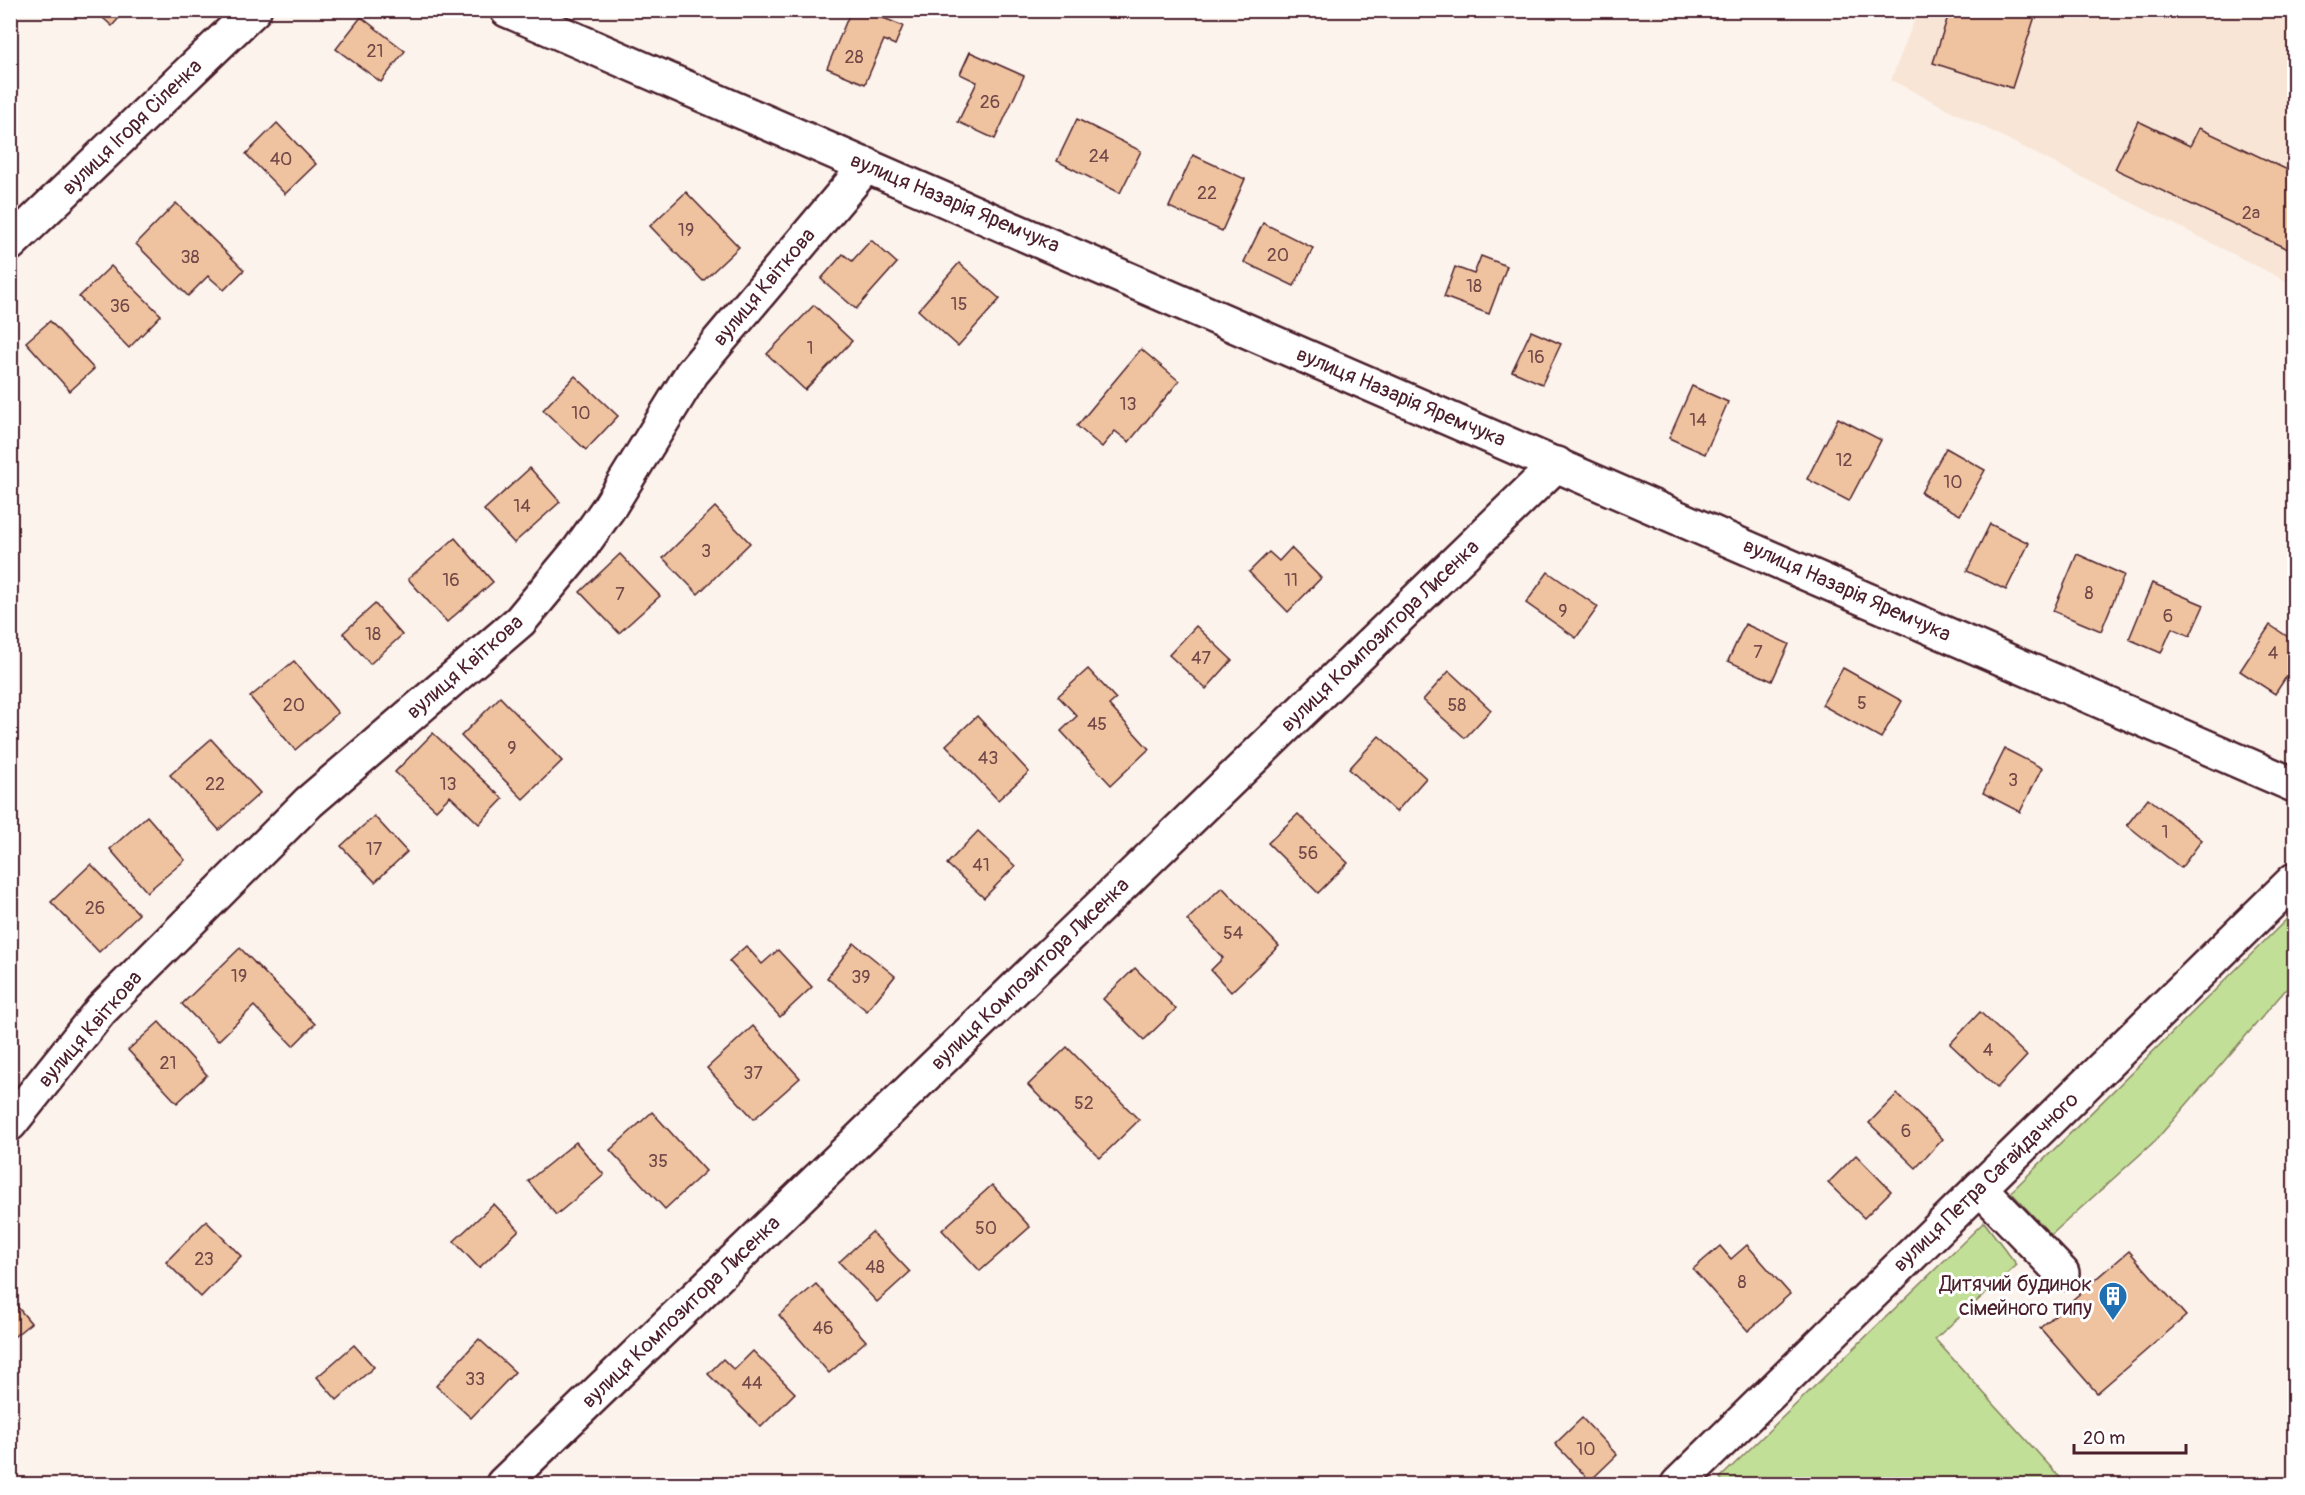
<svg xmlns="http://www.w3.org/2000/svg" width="2305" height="1495" font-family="Pangolin,sans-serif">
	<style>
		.built { fill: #f8e5d5 }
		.green { fill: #c1df96; stroke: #867f60; stroke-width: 1.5 }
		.building { fill: #efc39f; stroke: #4a1f2b; stroke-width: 1.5 }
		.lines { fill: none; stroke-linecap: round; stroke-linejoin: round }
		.minor-casing { stroke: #4a1f2b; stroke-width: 38 }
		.minor { stroke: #fff; stroke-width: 33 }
		.labels { text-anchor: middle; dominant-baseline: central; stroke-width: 6; stroke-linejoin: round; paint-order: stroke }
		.number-label { font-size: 18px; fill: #734848 }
		.street-label { font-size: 21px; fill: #4a1f2b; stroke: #fff }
		.poi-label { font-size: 21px; fill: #4a1f2b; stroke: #fff; text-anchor: end }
	</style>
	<rect width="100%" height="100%" fill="#fcf3ec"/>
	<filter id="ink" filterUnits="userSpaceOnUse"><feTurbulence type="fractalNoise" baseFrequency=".0167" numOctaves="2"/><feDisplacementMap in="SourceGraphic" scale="12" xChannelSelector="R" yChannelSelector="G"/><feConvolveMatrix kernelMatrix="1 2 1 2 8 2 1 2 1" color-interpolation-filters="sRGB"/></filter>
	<g filter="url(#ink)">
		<polygon class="built" points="1918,11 2294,11 2294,285 1891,80"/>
		<g class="green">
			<polygon points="2294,912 2294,980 2156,1140 2051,1235 2011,1192"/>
			<polygon points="1984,1222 2017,1265 1935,1339 2066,1484 1725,1484 1720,1478"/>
		</g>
		<g class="building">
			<polygon points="94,10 126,10 112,26"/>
			<polygon points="851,10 864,10 903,26 895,45 884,40 865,84 827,68"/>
			<polygon points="1950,10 2037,10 2012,88 1933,63"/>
			<polygon points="361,17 405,51 381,82 336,49"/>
			<polygon points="970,52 1024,76 995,139 958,122 977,82 960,74"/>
			<polygon points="1077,119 1141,151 1120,193 1057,161"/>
			<polygon points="2138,121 2190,146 2199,128 2294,173 2294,252 2115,169"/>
			<polygon points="277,123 316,164 285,194 246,154"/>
			<polygon points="1193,155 1245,179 1222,231 1169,207"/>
			<polygon points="686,192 739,247 703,281 650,226"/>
			<polygon points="176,203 244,270 224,290 208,276 188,296 136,244"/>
			<polygon points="1263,223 1313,248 1294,286 1244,262"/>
			<polygon points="871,240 897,263 856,309 821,279 843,254 852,261"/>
			<polygon points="1481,256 1507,266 1489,314 1444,297 1455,267 1474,274"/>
			<polygon points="959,263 1000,299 958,346 918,310"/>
			<polygon points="111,266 161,315 129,348 79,297"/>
			<polygon points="814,305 852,341 805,390 767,354"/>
			<polygon points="50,321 94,369 70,391 26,342"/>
			<polygon points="1531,331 1561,344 1542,384 1512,371"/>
			<polygon points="1141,349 1179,381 1129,442 1115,431 1102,447 1077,426"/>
			<polygon points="575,376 618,416 586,450 543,410"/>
			<polygon points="1692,386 1728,402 1705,454 1669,438"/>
			<polygon points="1838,418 1881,440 1849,501 1807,479"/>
			<polygon points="1946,448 1985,470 1960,515 1921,493"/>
			<polygon points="530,468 560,502 514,543 484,510"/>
			<polygon points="715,507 750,543 698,594 663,558"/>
			<polygon points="1990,524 2029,543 2006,590 1967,571"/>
			<polygon points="455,538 493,582 447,622 408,579"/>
			<polygon points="1291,548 1321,578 1288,612 1249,572 1269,552 1279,561"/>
			<polygon points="620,554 660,596 619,633 580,592"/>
			<polygon points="2077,554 2124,575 2101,631 2053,611"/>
			<polygon points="1548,572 1598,607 1576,638 1526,603"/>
			<polygon points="2152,583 2204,605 2190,636 2172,628 2161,653 2129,639"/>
			<polygon points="375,604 402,635 370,664 343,633"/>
			<polygon points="1745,624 1789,644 1772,681 1728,661"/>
			<polygon points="2270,625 2294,641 2294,665 2275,694 2240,671"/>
			<polygon points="1196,626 1232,660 1206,689 1169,655"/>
			<polygon points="294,661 338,713 295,750 250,697"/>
			<polygon points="1843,668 1902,701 1881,738 1822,705"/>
			<polygon points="1088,669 1116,699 1109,705 1149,749 1111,785 1061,731 1077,716 1058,696"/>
			<polygon points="1449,671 1491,710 1465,738 1423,700"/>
			<polygon points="500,697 562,761 523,799 461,736"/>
			<polygon points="977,716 1029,772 998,800 946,745"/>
			<polygon points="433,733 503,799 479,824 450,796 436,810 395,772"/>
			<polygon points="1379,736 1426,778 1396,812 1349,769"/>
			<polygon points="211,739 260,793 219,830 170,775"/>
			<polygon points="2005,749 2042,768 2020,812 1983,793"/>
			<polygon points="2148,798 2202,840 2181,868 2127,825"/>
			<polygon points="1298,814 1348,863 1318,893 1268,843"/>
			<polygon points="147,816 185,860 147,892 110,849"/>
			<polygon points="374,816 407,852 375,882 341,846"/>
			<polygon points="978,831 1015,866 984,898 947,864"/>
			<polygon points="91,864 139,914 99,952 51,902"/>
			<polygon points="1222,887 1279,946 1231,992 1211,970 1223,958 1187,920"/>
			<polygon points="854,943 895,976 867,1011 827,978"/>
			<polygon points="746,946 762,964 778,950 812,987 780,1017 729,961"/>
			<polygon points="240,948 315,1024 293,1046 254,1006 218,1041 182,1004"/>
			<polygon points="1135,968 1176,1009 1144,1040 1103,999"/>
			<polygon points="1980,1012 2027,1056 1997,1088 1950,1044"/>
			<polygon points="159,1022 207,1075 177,1103 128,1050"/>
			<polygon points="753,1026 800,1078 754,1119 707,1068"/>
			<polygon points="1067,1047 1139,1120 1100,1158 1028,1085"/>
			<polygon points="1897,1094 1943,1139 1916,1168 1869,1123"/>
			<polygon points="652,1112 706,1171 665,1209 610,1150"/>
			<polygon points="576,1142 604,1175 556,1215 528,1181"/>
			<polygon points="1856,1155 1891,1191 1864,1218 1828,1183"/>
			<polygon points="992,1185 1030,1227 980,1271 942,1230"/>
			<polygon points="494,1204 519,1230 479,1268 454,1241"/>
			<polygon points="206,1221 241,1256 201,1297 166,1262"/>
			<polygon points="872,1232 910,1272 877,1302 839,1262"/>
			<polygon points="1747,1245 1790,1294 1748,1331 1693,1269 1720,1246 1731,1259"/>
			<polygon points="2129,1251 2186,1316 2097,1393 2040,1328"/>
			<polygon points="816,1284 866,1341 829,1373 779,1315"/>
			<polygon points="10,1298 31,1323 10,1340"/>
			<polygon points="479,1339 515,1372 471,1418 436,1386"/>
			<polygon points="354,1345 374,1367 337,1400 317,1377"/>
			<polygon points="753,1351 795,1393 761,1427 708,1374 723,1359 734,1370"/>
			<polygon points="1582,1418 1617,1455 1590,1481 1555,1444"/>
		</g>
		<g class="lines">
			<g class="minor-casing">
				<g id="minor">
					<polyline points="507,10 2294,785"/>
					<polyline points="10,244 254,10"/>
					<polyline points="10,1124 101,1010 309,802 520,621 579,550 610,506 692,373 867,165"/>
					<polyline points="1980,1188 2062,1273"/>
					<polyline points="503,1484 1557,464"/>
					<polyline points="1678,1484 2294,880"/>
				</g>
			</g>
			<use href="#minor" class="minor"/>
		</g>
	</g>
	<defs>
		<g id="building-pin" transform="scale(1.5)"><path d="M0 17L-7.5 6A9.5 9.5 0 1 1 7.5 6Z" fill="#1f6fb2" stroke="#fff"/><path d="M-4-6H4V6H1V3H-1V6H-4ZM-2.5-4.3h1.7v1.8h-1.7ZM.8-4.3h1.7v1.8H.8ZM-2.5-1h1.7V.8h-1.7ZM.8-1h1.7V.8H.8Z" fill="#fff"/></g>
	</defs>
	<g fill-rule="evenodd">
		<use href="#building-pin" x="2113" y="1296"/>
	</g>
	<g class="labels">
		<g class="number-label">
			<text x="375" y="51">21</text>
			<text x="854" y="57">28</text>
			<text x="990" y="102">26</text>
			<text x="1099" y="156">24</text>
			<text x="281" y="159">40</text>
			<text x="1207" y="193">22</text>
			<text x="2251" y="213">2а</text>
			<text x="686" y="230">19</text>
			<text x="1278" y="255">20</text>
			<text x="190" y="257">38</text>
			<text x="1474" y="286">18</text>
			<text x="959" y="304">15</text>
			<text x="120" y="306">36</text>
			<text x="810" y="348">1</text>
			<text x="1536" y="357">16</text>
			<text x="1128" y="404">13</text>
			<text x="581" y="413">10</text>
			<text x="1698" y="420">14</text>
			<text x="1844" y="460">12</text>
			<text x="1953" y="482">10</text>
			<text x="522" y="506">14</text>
			<text x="706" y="551">3</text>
			<text x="451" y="580">16</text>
			<text x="1291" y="580">11</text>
			<text x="2089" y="593">8</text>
			<text x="620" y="594">7</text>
			<text x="1563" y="611">9</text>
			<text x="2168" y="616">6</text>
			<text x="373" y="634">18</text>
			<text x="1758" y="652">7</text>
			<text x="2273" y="653">4</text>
			<text x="1201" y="658">47</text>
			<text x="1862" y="703">5</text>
			<text x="294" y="705">20</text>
			<text x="1457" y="705">58</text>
			<text x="1097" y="724">45</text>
			<text x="512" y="748">9</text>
			<text x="988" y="758">43</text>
			<text x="2013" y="780">3</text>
			<text x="215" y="784">22</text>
			<text x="448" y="784">13</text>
			<text x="2165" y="832">1</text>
			<text x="374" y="849">17</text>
			<text x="1308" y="853">56</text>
			<text x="981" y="865">41</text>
			<text x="95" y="908">26</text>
			<text x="1233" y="933">54</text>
			<text x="239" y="976">19</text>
			<text x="861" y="977">39</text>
			<text x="1988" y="1050">4</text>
			<text x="168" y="1063">21</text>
			<text x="753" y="1073">37</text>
			<text x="1084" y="1103">52</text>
			<text x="1906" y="1131">6</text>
			<text x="658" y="1161">35</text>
			<text x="986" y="1228">50</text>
			<text x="204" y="1259">23</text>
			<text x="875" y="1267">48</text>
			<text x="1742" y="1282">8</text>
			<text x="823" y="1328">46</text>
			<text x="475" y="1379">33</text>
			<text x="752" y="1383">44</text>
			<text x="1586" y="1449">10</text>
		</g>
		<g class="street-label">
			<text transform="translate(132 127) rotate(-44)">вулиця Ігоря Сіленка</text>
			<text transform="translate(955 203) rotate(23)">вулиця Назарія Яремчука</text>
			<text transform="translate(764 287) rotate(-50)">вулиця Квіткова</text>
			<text transform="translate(1401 397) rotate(23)">вулиця Назарія Яремчука</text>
			<text transform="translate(1847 590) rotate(24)">вулиця Назарія Яремчука</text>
			<text transform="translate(1380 636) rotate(-44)">вулиця Композитора Лисенка</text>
			<text transform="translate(465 667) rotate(-41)">вулиця Квіткова</text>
			<text transform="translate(1030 974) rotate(-44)">вулиця Композитора Лисенка</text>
			<text transform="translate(90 1029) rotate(-49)">вулиця Квіткова</text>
			<text transform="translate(1986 1182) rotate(-44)">вулиця Петра Сагайдачного</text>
			<text transform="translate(681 1312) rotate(-44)">вулиця Композитора Лисенка</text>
		</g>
		<g class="poi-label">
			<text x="2092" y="1284">Дитячий будинок<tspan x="2092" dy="24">сімейного типу</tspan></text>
		</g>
	</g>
	<rect width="2305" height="1495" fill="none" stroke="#fff" stroke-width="36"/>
	<rect x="18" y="18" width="2269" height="1459" fill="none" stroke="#4a1f2b" stroke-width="2" filter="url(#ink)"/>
	<path d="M2074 1444v9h112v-9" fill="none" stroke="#4a1f2b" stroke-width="3"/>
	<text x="2083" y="1444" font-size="18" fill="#4a1f2b" stroke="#ffffff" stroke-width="4.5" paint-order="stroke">20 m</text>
</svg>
